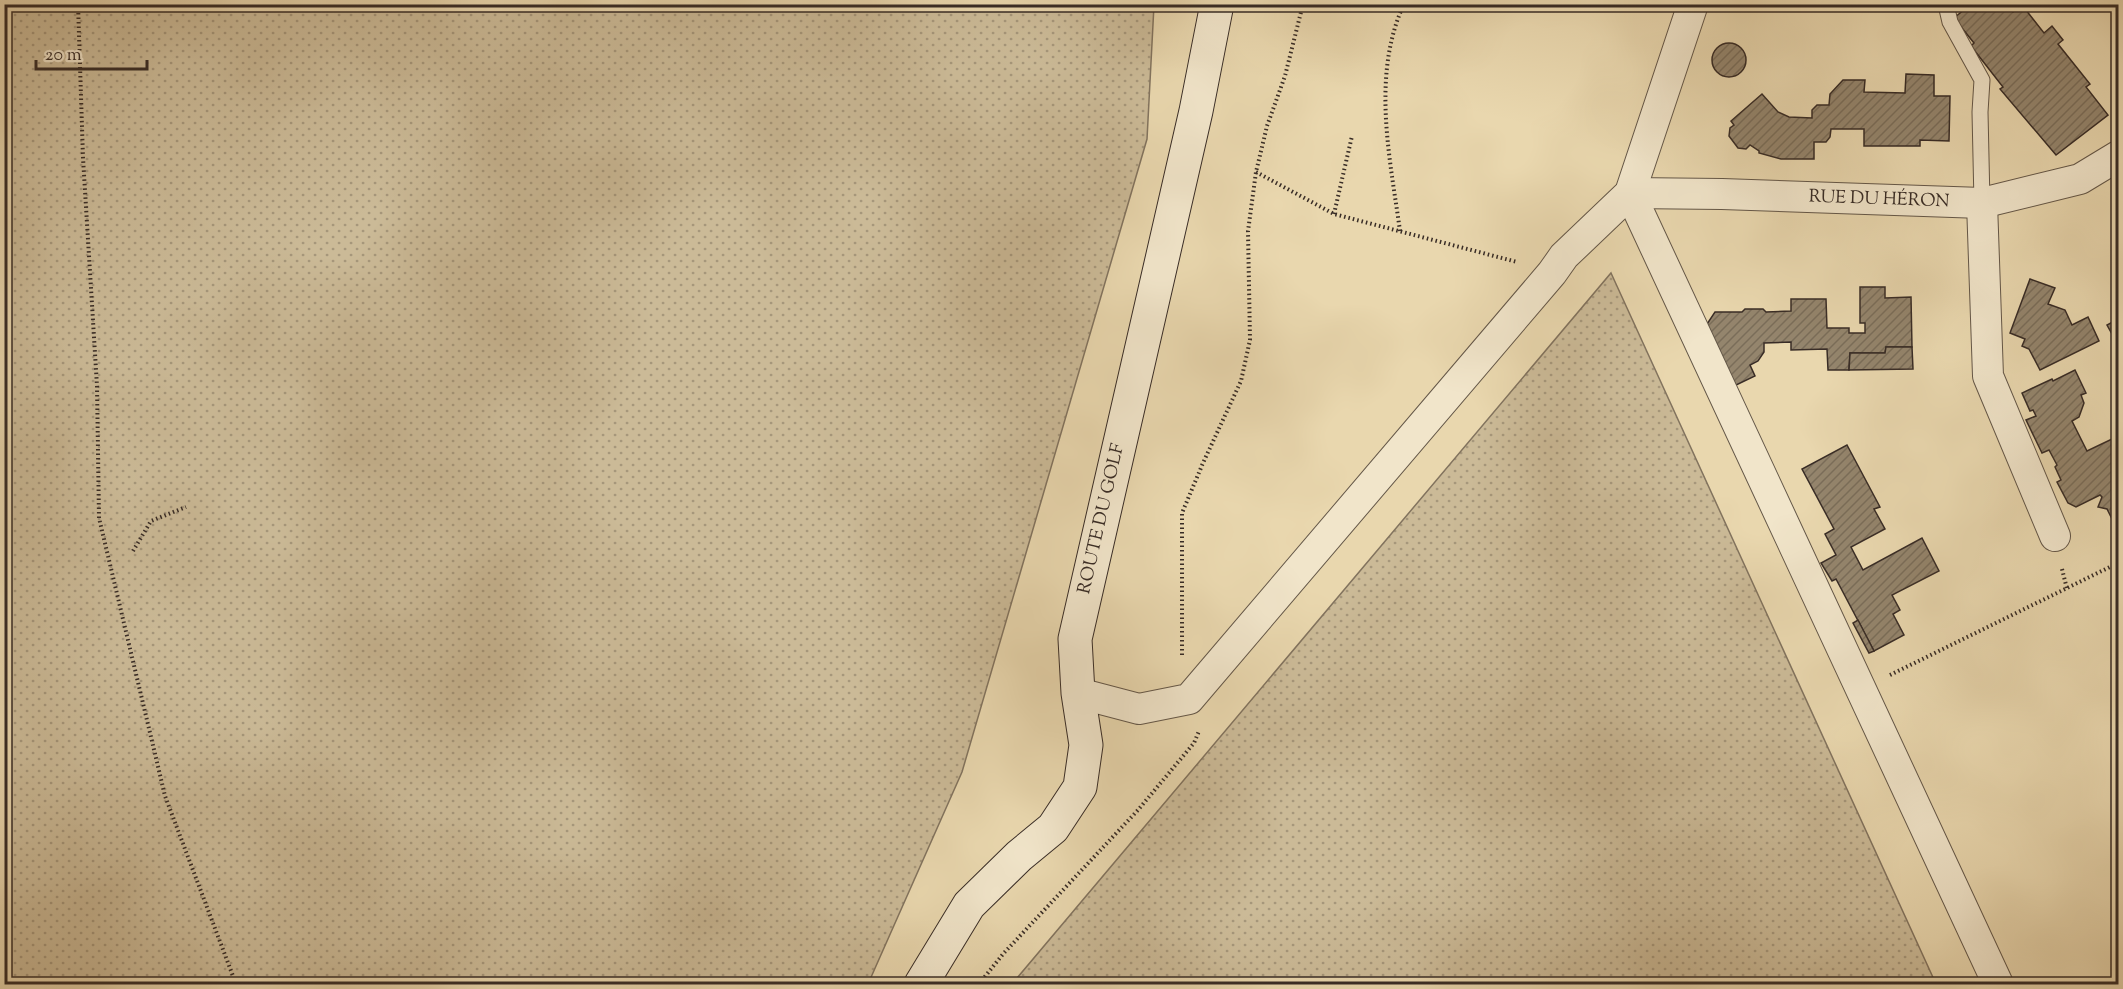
<svg xmlns="http://www.w3.org/2000/svg" width="2123" height="989" font-family="'Sorts Mill Goudy',serif">
	<style>
		.grass { fill: url(#grass-dots); stroke: #82735e; stroke-width: 1.5 }
		.building { fill: url(#building-hatch); stroke: #382c26; stroke-width: 1.5 }
		.lines { fill: none; stroke-linecap: round; stroke-linejoin: round }
		.lane-casing { stroke: #645748; stroke-width: 17 }
		.street-casing { stroke: #645748; stroke-width: 32 }
		.secondary-casing { stroke: #382c26; stroke-width: 35 }
		.path { stroke: #382c26; stroke-width: 4; stroke-dasharray: 1.5 3; stroke-linecap: butt }
		.lane { stroke: #f1e5ca; stroke-width: 15 }
		.street { stroke: #f1e5ca; stroke-width: 30 }
		.secondary { stroke: #f1e5ca; stroke-width: 33 }
		.labels { text-anchor: middle; dominant-baseline: central; stroke-width: 4.5; stroke-linejoin: round; paint-order: stroke }
		.street-label { font-size: 18px; fill: #382c26; stroke: #f1e5ca }
	</style>
	<defs>
		<pattern id="grass-dots" width="8" height="8" patternUnits="userSpaceOnUse" patternTransform="scale(1.5)"><rect width="8" height="8" fill="#cbba97"/><path d="M2 2h.1M6 6h.1" fill="none" stroke="#a6977b" stroke-width="1.8" stroke-linecap="round"/></pattern>
		<pattern id="building-hatch" width="6" height="6" patternUnits="userSpaceOnUse" patternTransform="scale(1.5)"><rect width="6" height="6" fill="#94856d"/><path d="M-1 1l2-2M0 6l6-6M5 7l2-2" fill="none" stroke="#7a6d59"/></pattern>
	</defs>
	<rect width="100%" height="100%" fill="#e9d7ae"/>
	<filter id="stains"><feTurbulence type="fractalNoise" baseFrequency=".00333" numOctaves="4"/><feColorMatrix values="0 0 0 0 .2 0 0 0 0 .09 0 0 0 0 .02 0 0 0 .5 -.17"/></filter>
	<radialGradient id="worn" r=".72"><stop offset=".6" stop-color="#630" stop-opacity="0"/><stop offset="1" stop-color="#630" stop-opacity=".3"/></radialGradient>
	<g class="grass">
		<polygon points="5,4 1154,5 1147,139 962,772 868,984 5,984"/>
		<polygon points="1611,273 1936,984 1012,984"/>
	</g>
	<g class="building">
		<polygon points="1971,4 2008,4 2013,12 2022,5 2044,33 2052,26 2063,40 2058,44 2090,84 2086,87 2108,115 2056,155 2000,89 2003,87 1971,46 1974,43 1954,18"/>
		<circle cx="1729" cy="60" r="17"/>
		<polygon points="1906,74 1934,75 1934,96 1950,96 1949,141 1920,140 1920,146 1864,146 1864,129 1831,129 1830,137 1826,142 1814,142 1814,159 1781,159 1759,153 1759,151 1750,145 1746,149 1738,148 1729,136 1730,128 1734,125 1731,121 1762,94 1778,112 1789,117 1812,118 1812,110 1817,105 1829,105 1830,94 1843,80 1865,80 1864,92 1905,93"/>
		<polygon points="2030,279 2055,288 2048,304 2065,310 2072,325 2088,317 2099,341 2040,370 2029,349 2022,346 2025,339 2010,333"/>
		<polygon points="1860,287 1885,287 1885,298 1911,297 1912,347 1886,347 1885,353 1850,353 1849,370 1828,370 1827,349 1791,350 1791,342 1764,343 1764,352 1758,361 1750,365 1755,376 1732,387 1705,327 1715,312 1742,312 1745,309 1763,309 1766,312 1791,311 1791,299 1826,299 1827,328 1849,328 1849,333 1865,333 1865,323 1860,323"/>
		<polygon points="2118,319 2118,331 2112,334 2107,325"/>
		<polygon points="1886,347 1912,347 1913,369 1849,370 1850,353 1885,353"/>
		<polygon points="2075,370 2086,393 2081,395 2084,403 2079,417 2072,421 2087,451 2112,439 2118,452 2118,523 2113,521 2107,509 2098,507 2102,497 2100,495 2076,507 2068,503 2057,482 2061,480 2055,467 2057,465 2049,450 2042,453 2026,420 2036,416 2033,410 2030,411 2022,393 2052,379 2053,381"/>
		<polygon points="1847,445 1880,507 1874,509 1885,529 1851,547 1863,570 1922,538 1939,571 1892,595 1900,610 1893,614 1904,635 1874,651 1836,579 1832,581 1821,563 1836,555 1825,534 1834,529 1802,469"/>
		<polygon points="1858,620 1874,651 1869,653 1853,623"/>
	</g>
	<g class="lines">
		<g class="lane-casing">
			<polyline id="lane" points="1952,4 1947,9 1950,22 1982,80 1980,112 1982,203"/>
		</g>
		<g class="street-casing">
			<g id="street">
				<polyline points="1630,193 1998,984"/>
				<polyline points="1630,193 1722,194 1982,203 2080,179 2118,156"/>
				<polyline points="1982,203 1988,376 2055,536"/>
				<polyline points="1078,693 1139,709 1189,699 1552,273 1564,256 1630,193 1693,4"/>
			</g>
		</g>
		<g class="secondary-casing">
			<polyline id="secondary" points="921,984 969,905 1019,856 1053,828 1080,787 1086,745 1078,693 1075,639 1196,111 1217,4"/>
		</g>
		<g class="path">
			<polyline points="78,4 83,158 97,386 99,518 165,796 236,984"/>
			<polyline points="1256,172 1334,214 1517,262"/>
			<polyline points="1334,214 1352,136"/>
			<path d="M1400,231C1390,158 1371,75 1404,4"/>
			<polyline points="133,551 151,521 186,507"/>
			<polyline points="2062,569 2067,589"/>
			<polyline points="1182,655 1182,513 1203,463 1241,381 1250,340 1248,231 1256,172 1267,126 1285,76 1303,4"/>
			<polyline points="1890,675 2118,563"/>
			<polyline points="979,984 1003,954 1138,810 1194,743 1199,731"/>
		</g>
		<use href="#lane" class="lane"/>
		<use href="#street" class="street"/>
		<use href="#secondary" class="secondary"/>
	</g>
	<g class="labels">
		<g class="street-label">
			<text transform="translate(1879 200) rotate(2)">RUE DU HÉRON</text>
			<text transform="translate(1102 519) rotate(-77)">ROUTE DU GOLF</text>
		</g>
	</g>
	<rect width="2123" height="989" fill="none" stroke="#e9d7ae" stroke-width="24"/>
	<rect x="6" y="6" width="2111" height="977" fill="none" stroke="#382c26" stroke-width="3"/>
	<rect x="12" y="12" width="2099" height="965" fill="none" stroke="#382c26" stroke-width="1.5"/>
	<path d="M36 60v9h111v-9" fill="none" stroke="#382c26" stroke-width="3"/>
	<text x="45" y="60" font-size="18" fill="#382c26" stroke="#f1e5ca" stroke-width="4.5" paint-order="stroke">20 m</text>
	<rect width="100%" height="100%" filter="url(#stains)"/>
	<rect width="100%" height="100%" fill="url(#worn)"/>
</svg>
